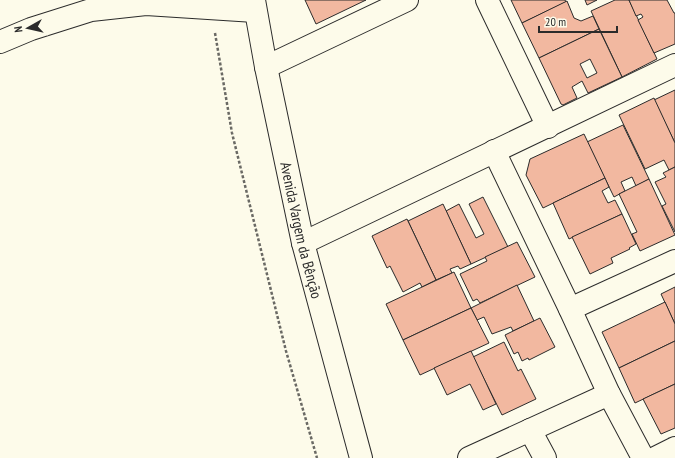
<svg xmlns="http://www.w3.org/2000/svg" width="675" height="458" font-family="'PT Sans Narrow',sans-serif">
	<style>
		.building { fill: #f2b8a0; stroke: #2b2b2b; fill-rule: evenodd }
		.lines { fill: none; stroke-linecap: round; stroke-linejoin: round }
		.minor-casing { stroke: #2b2b2b; stroke-width: 24 }
		.path { stroke: #6a6964; stroke-width: 2.5; stroke-dasharray: 3 2; stroke-linecap: butt }
		.minor { stroke: #fdfbea; stroke-width: 22 }
		.labels { text-anchor: middle; dominant-baseline: central; stroke-width: 3; stroke-linejoin: round; paint-order: stroke }
		.street-label { font-size: 15px; fill: #2b2b2b; stroke: #fdfbea }
	</style>
	<rect width="100%" height="100%" fill="#fdfbea"/>
	<g class="building">
		<polygon points="305,0 366,0 316,24"/>
		<polygon points="511,0 565,0 566,2 522,23"/>
		<polygon points="585,0 597,0 587,5"/>
		<polygon points="615,0 629,0 657,59 622,77 591,11"/>
		<polygon points="629,0 667,0 674,13 675,13 675,44 654,53 638,20 643,17 641,14 636,16"/>
		<polygon points="567,1 574,18 581,21 593,16 599,29 539,58 522,23"/>
		<path d="M599,29L622,77L588,93L582,81L572,87L577,98L563,105L561,104L539,58ZM590,59L597,73L587,78L580,64Z"/>
		<polygon points="675,90 675,143 654,100"/>
		<polygon points="654,98 675,143 675,167 669,170 664,160 645,169 619,115"/>
		<polygon points="623,125 649,179 636,186 632,177 621,182 625,191 614,197 587,142"/>
		<polygon points="584,134 605,178 543,208 526,175 530,159"/>
		<polygon points="675,167 675,232 662,206 666,204 655,182 666,177 663,173"/>
		<polygon points="605,178 609,187 602,191 608,203 615,200 622,214 569,239 553,203"/>
		<polygon points="649,179 675,235 640,251 632,234 637,232 619,194"/>
		<polygon points="483,197 508,247 471,264 446,211 459,204 476,238 484,234 469,204"/>
		<polygon points="443,204 471,264 460,269 458,266 450,269 452,273 436,280 408,221"/>
		<polygon points="622,214 636,244 629,248 630,249 611,258 613,263 590,274 572,237"/>
		<polygon points="407,219 436,280 422,287 420,283 403,292 390,266 387,268 372,236"/>
		<polygon points="517,242 535,277 480,303 477,299 473,301 460,274 487,261 485,257"/>
		<polygon points="454,272 471,308 403,340 386,304"/>
		<polygon points="517,285 534,321 513,331 511,327 492,334 484,317 477,320 471,308"/>
		<polygon points="675,287 675,324 661,294"/>
		<polygon points="665,302 675,324 675,341 619,368 602,332"/>
		<polygon points="471,308 489,343 420,375 403,340"/>
		<polygon points="540,318 555,347 529,360 528,358 522,361 518,352 514,354 505,335"/>
		<polygon points="675,341 675,384 635,403 619,368"/>
		<polygon points="504,342 518,371 521,369 536,399 502,415 473,357"/>
		<polygon points="471,351 496,404 483,410 470,384 447,395 434,368"/>
		<polygon points="675,384 675,428 661,434 643,399"/>
	</g>
	<g class="lines">
		<g class="minor-casing">
			<g id="minor">
				<path id="s1" d="M254,0L266,67L303,243L361,458"/>
				<polyline points="487,0 548,127"/>
				<polyline points="0,42 31,29 91,10 146,4 255,11"/>
				<polyline points="266,67 407,0"/>
				<polyline points="494,151 570,309 609,394 643,458"/>
				<polyline points="303,243 675,65"/>
				<polyline points="570,309 675,261"/>
				<polyline points="530,430 545,458"/>
				<polyline points="469,458 609,394"/>
				<polyline points="655,458 675,448"/>
			</g>
		</g>
		<polyline class="path" points="215,33 232,133 286,351 317,458"/>
		<use href="#minor" class="minor"/>
	</g>
	<g class="labels">
		<g class="street-label">
			<text stroke="none"><textPath href="#s1" startOffset="235">Avenida Vargem da Bênção</textPath></text>
		</g>
	</g>
	<g transform="translate(28 28) rotate(262)" stroke="#fdfbea" stroke-width="3" paint-order="stroke">
	<path d="M0-3L7 15L0 10L-7 15Z" fill="#2b2b2b"/>
	<text y="-6" font-size="11" font-weight="bold" text-anchor="middle" fill="#2b2b2b">N</text>
	</g>
	<path d="M539 26v6h78v-6" fill="none" stroke="#2b2b2b" stroke-width="2"/>
	<text x="545" y="26" font-size="12" fill="#2b2b2b" stroke="#fdfbea" stroke-width="3" paint-order="stroke">20 m</text>
</svg>
